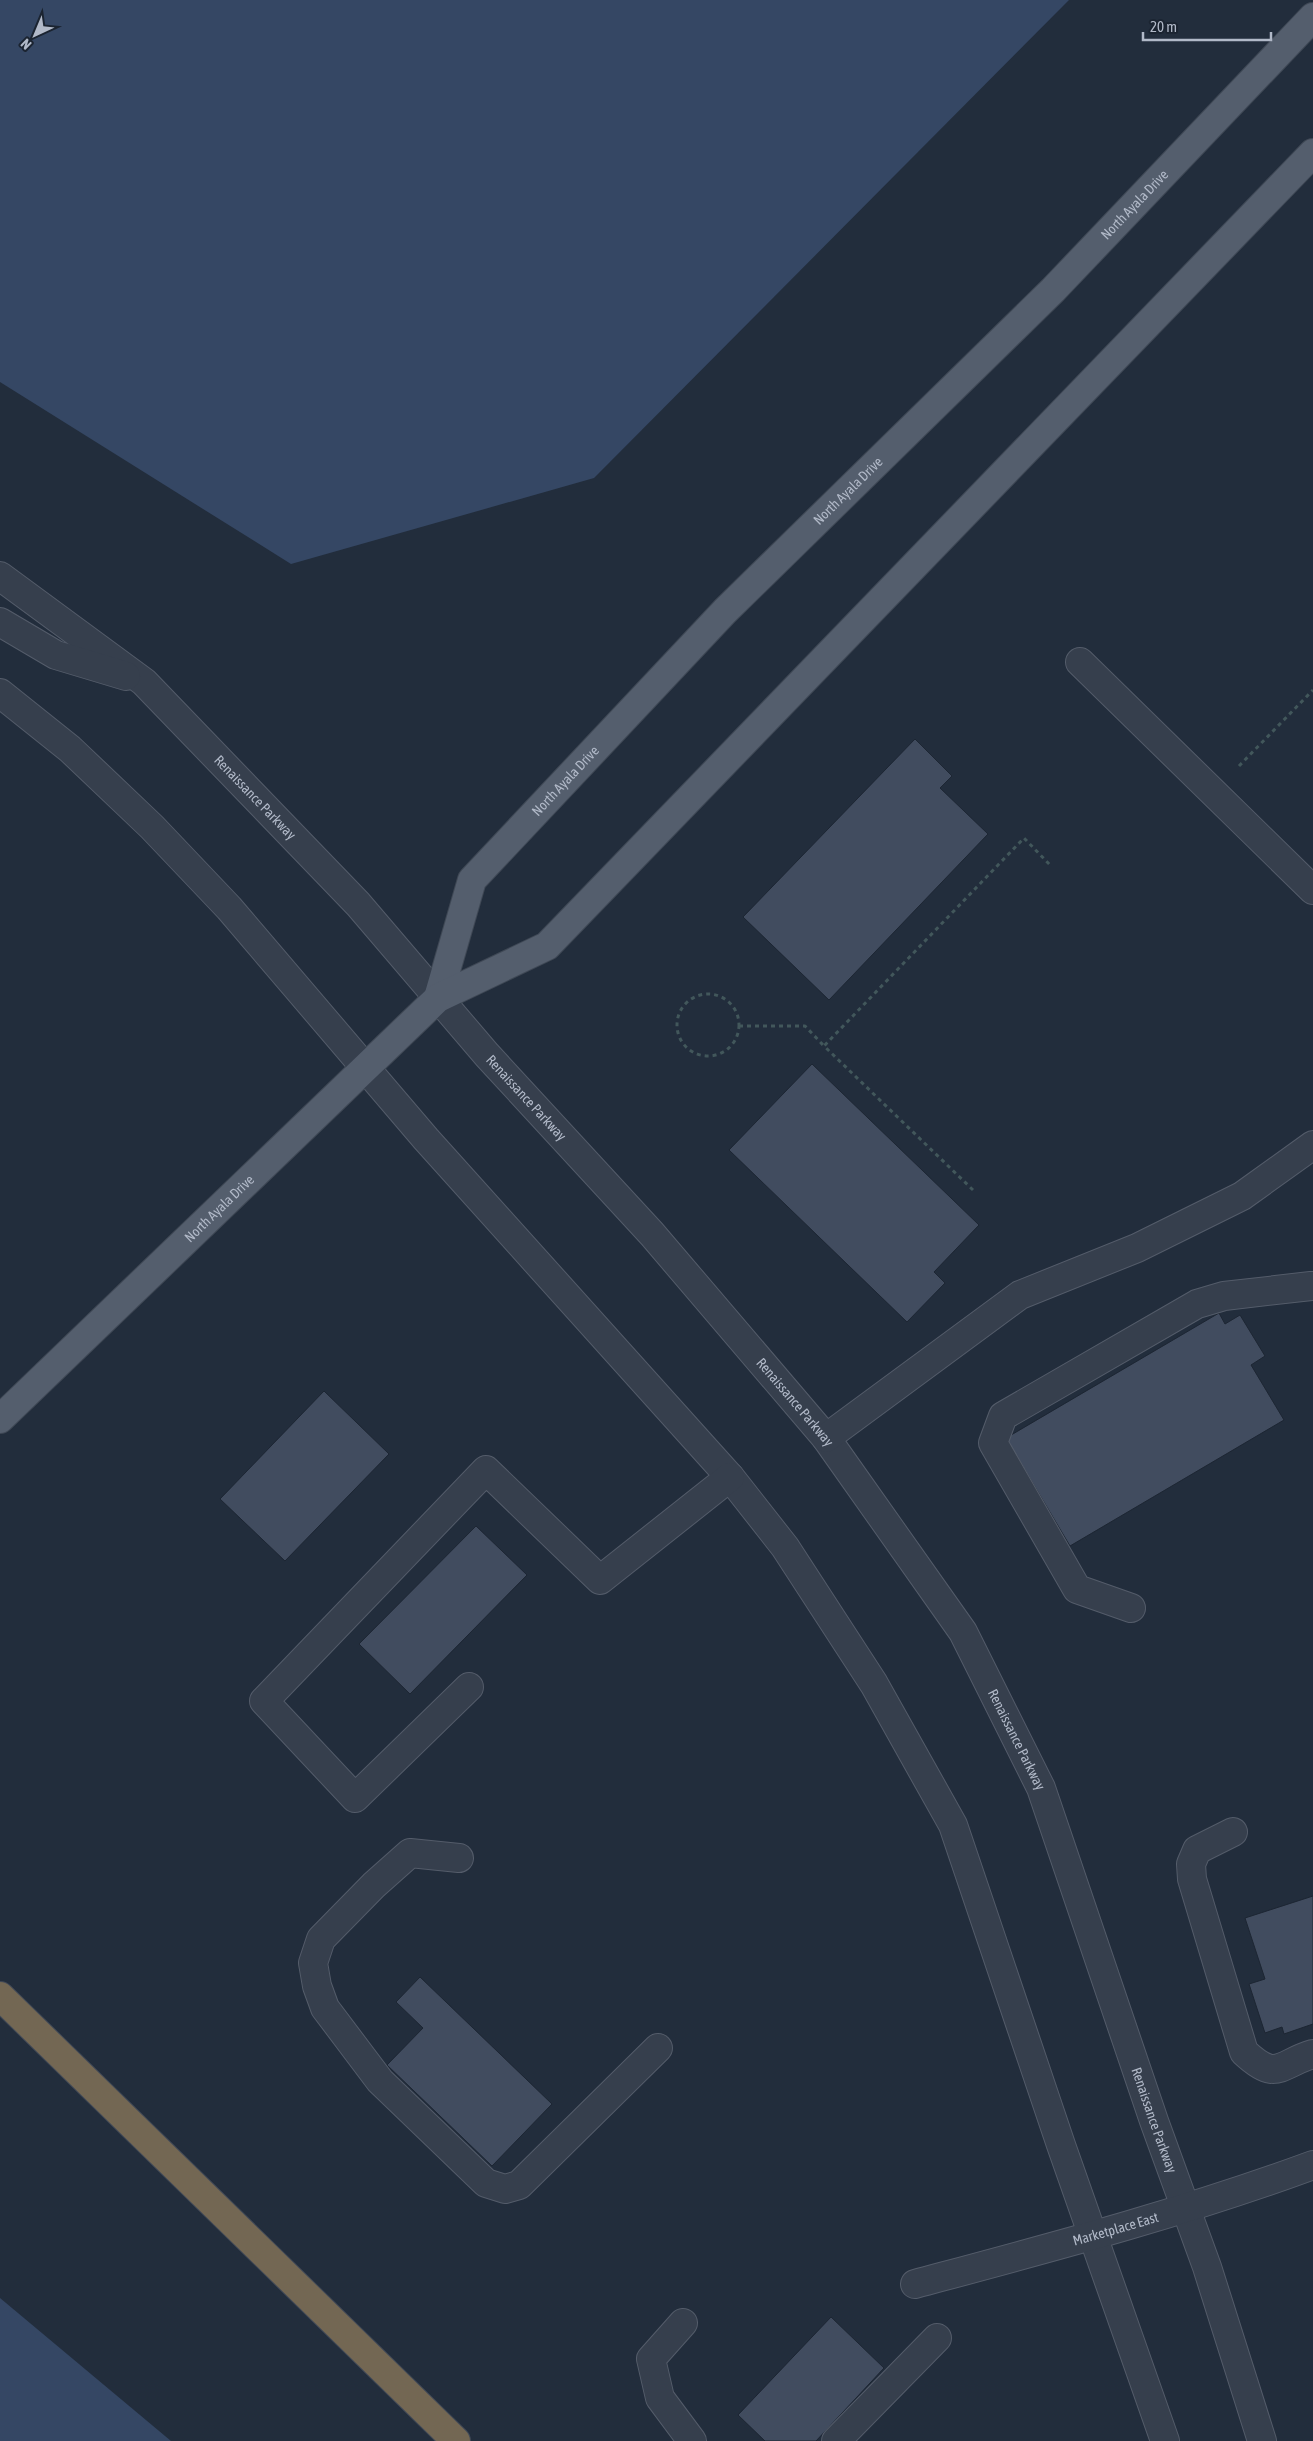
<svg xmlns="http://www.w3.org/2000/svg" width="1313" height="2441" font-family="'Asap Condensed',sans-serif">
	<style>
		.water { fill: #354764 }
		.building { fill: #414c5f; stroke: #1d2633 }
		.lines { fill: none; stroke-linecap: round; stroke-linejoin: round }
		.minor-casing { stroke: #545c6a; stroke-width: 30 }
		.major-casing { stroke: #3f4855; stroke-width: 30 }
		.highway-casing { stroke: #414957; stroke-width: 30 }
		.path { stroke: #42575b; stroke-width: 3; stroke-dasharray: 4 4; stroke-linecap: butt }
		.minor { stroke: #363f4d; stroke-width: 28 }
		.major { stroke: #545e6d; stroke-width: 28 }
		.highway { stroke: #736753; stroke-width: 28 }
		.labels { text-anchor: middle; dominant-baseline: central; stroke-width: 4.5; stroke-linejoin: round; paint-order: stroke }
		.street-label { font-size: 14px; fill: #b1b9c8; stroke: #1b2431 }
	</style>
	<rect width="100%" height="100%" fill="#222d3c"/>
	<g class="water">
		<polygon points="0,0 1069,0 594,478 291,564 0,382"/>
		<polygon points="0,2298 171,2441 0,2441"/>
	</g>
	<g class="building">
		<polygon points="915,739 952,776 940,788 988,834 829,1000 743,917"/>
		<polygon points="812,1064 979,1225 934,1272 945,1283 907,1322 729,1150"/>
		<polygon points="1219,1313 1225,1324 1240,1315 1265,1356 1251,1365 1284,1420 1070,1546 1006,1438"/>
		<polygon points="324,1391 389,1454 285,1561 220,1499"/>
		<polygon points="476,1526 527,1575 410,1694 359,1644"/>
		<polygon points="1313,1896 1313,2024 1284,2034 1282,2027 1265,2033 1249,1984 1265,1979 1245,1918"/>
		<polygon points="420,1977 552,2104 492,2166 387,2065 423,2028 396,2002"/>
		<polygon points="831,2317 884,2368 816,2441 765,2441 738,2415"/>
	</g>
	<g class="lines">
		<g class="minor-casing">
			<g id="minor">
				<path id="s1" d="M0,576L144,682L358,904L487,1055L652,1234L826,1438L963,1632L1041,1788L1154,2121L1207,2267L1262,2441"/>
				<polyline points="0,622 56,655 126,676"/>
				<polyline points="1080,662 1313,890"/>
				<polyline points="0,693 70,749 152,827 229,908 426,1139 730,1477 785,1547 874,1684 953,1825 1061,2145 1165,2441"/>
				<polyline points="826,1438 1020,1295 1137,1248 1242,1196 1313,1145"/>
				<polyline points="1131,1608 1077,1589 993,1443 1003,1416 1197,1304 1224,1296 1311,1286"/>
				<polyline points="469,1687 355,1798 264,1701 486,1470 600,1580 730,1477"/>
				<path d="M1233,1832L1197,1850L1191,1864L1192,1879L1244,2052C1277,2083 1279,2064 1313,2054"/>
				<polyline points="459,1858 410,1853 374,1885 321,1939 313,1963 317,1986 325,2008 380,2081 486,2183 505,2189 519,2185 658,2048"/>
				<path id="s2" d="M915,2284C1049,2248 1183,2213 1313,2165"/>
				<polyline points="683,2323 651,2359 660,2398 692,2441"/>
				<polyline points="836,2441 937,2338"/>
			</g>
		</g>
		<g class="major-casing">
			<g id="major">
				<path id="s3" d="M438,998L472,880L725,611L1053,290L1313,17"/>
				<path id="s4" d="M0,1419L438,998L547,946L1313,153"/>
			</g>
		</g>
		<g class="highway-casing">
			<polyline id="highway" points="0,1996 456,2441"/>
		</g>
		<g class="path">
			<polyline points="1239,766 1313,690"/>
			<circle cx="708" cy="1025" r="31"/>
			<polyline points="739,1026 805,1026 824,1046"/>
			<polyline points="973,1190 824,1046 1024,838 1051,866"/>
		</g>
		<use href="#minor" class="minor"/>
		<use href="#major" class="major"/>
		<use href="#highway" class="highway"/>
	</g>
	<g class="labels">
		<g class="street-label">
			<text stroke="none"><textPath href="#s3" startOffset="1069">North Ayala Drive</textPath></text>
			<text stroke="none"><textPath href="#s3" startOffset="664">North Ayala Drive</textPath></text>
			<text stroke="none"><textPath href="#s3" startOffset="259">North Ayala Drive</textPath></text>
			<text stroke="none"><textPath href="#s1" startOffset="339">Renaissance Parkway</textPath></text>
			<text stroke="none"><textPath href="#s1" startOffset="744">Renaissance Parkway</textPath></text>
			<text stroke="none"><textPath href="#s4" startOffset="304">North Ayala Drive</textPath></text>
			<text stroke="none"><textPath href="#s1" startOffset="1150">Renaissance Parkway</textPath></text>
			<text stroke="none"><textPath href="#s1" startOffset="1555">Renaissance Parkway</textPath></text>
			<text stroke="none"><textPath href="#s1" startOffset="1960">Renaissance Parkway</textPath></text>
			<text stroke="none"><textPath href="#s2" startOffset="208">Marketplace East</textPath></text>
		</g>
	</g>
	<g transform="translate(35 35) rotate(224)" stroke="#1b2431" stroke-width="4" paint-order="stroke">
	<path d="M0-4L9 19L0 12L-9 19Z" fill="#b1b9c8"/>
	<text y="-8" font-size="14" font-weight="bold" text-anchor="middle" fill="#b1b9c8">N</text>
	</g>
	<path d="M1143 32v8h128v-8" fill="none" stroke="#b1b9c8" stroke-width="2.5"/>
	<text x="1150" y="32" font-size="15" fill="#b1b9c8" stroke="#1b2431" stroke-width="4" paint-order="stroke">20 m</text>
</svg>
